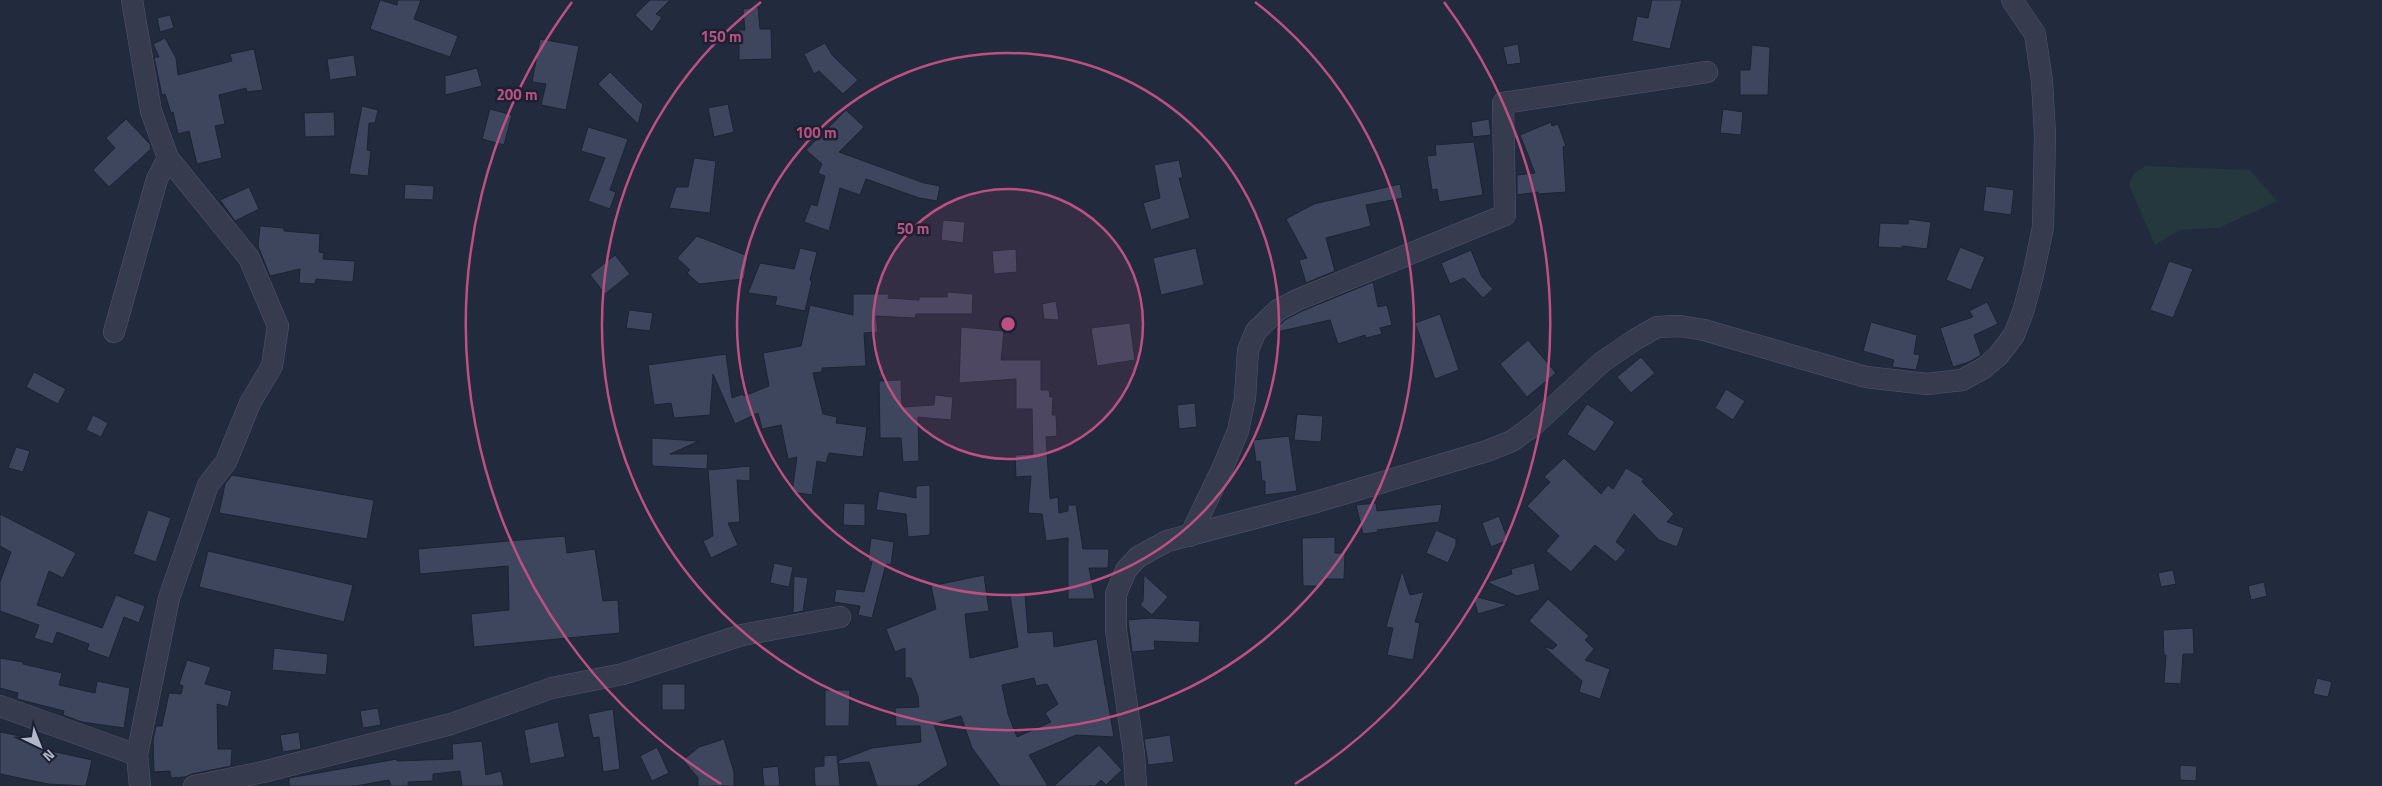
<svg xmlns="http://www.w3.org/2000/svg" width="2382" height="786" font-family="'Titillium Web',sans-serif">
	<style>
		.green { fill: #24383e }
		.building { fill: #3e465e; stroke: #1d2334; fill-rule: evenodd }
		.lines { fill: none; stroke-linecap: round; stroke-linejoin: round }
		.minor-casing { stroke: #515768; stroke-width: 22 }
		.minor { stroke: #363c4d; stroke-width: 21 }
		.ring { fill: none; stroke: #bc5082; stroke-width: 2.5 }
		.centre { fill: #bc5082; stroke: #1b2132; stroke-width: 2.5 }
		.ring-label { font-size: 15px; text-anchor: middle; font-weight: bold; fill: #bc5082; stroke: #1b2132; stroke-width: 5; stroke-linejoin: round; paint-order: stroke }
	</style>
	<rect width="100%" height="100%" fill="#222a3d"/>
	<polygon class="green" points="2145,166 2250,170 2277,201 2219,228 2180,230 2155,245 2129,185 2134,173"/>
	<g class="building">
		<polygon points="380,0 397,5 398,0 421,0 414,19 458,36 450,57 370,29"/>
		<polygon points="650,0 670,0 656,14 662,17 652,32 635,15"/>
		<polygon points="1652,0 1682,0 1670,49 1632,41 1637,16 1648,18"/>
		<polygon points="758,7 760,29 771,29 772,59 739,60 739,30 745,30 743,9"/>
		<polygon points="170,15 174,28 160,32 157,18"/>
		<polygon points="165,38 176,58 178,75 232,61 230,54 254,49 263,90 247,92 246,88 219,95 225,124 215,126 222,158 197,164 189,131 178,134 173,112 171,113 165,94 162,95 154,57 159,57 153,44"/>
		<polygon points="540,39 579,46 566,110 541,105 546,84 532,82"/>
		<polygon points="825,43 832,55 858,80 843,94 819,71 814,74 804,54"/>
		<polygon points="1518,44 1521,63 1507,65 1503,47"/>
		<polygon points="1752,45 1770,47 1768,95 1740,95 1740,70 1750,70"/>
		<polygon points="354,55 357,76 330,80 327,59"/>
		<polygon points="477,68 482,86 445,95 445,76"/>
		<polygon points="610,72 643,105 638,124 598,84"/>
		<polygon points="728,104 734,132 714,137 708,108"/>
		<polygon points="362,106 378,110 375,123 369,123 367,150 371,151 368,176 349,174"/>
		<polygon points="490,109 512,115 504,145 482,139"/>
		<polygon points="1723,109 1743,112 1741,135 1720,133"/>
		<polygon points="846,110 864,127 839,152 924,183 940,186 937,201 919,198 866,179 860,195 840,188 829,231 804,222 811,204 817,206 825,176 818,173 822,164 806,150"/>
		<polygon points="334,112 335,136 305,137 304,113"/>
		<polygon points="126,119 150,144 151,149 109,187 93,170 115,148 106,138"/>
		<polygon points="1489,119 1491,135 1473,137 1471,122"/>
		<polygon points="1551,122 1552,126 1558,124 1566,146 1563,147 1566,192 1538,194 1538,192 1517,195 1517,175 1535,173 1520,135"/>
		<polygon points="588,127 628,139 610,190 616,192 610,209 588,201 605,158 581,151"/>
		<polygon points="1474,142 1483,195 1439,202 1437,189 1432,190 1427,156 1436,155 1435,145"/>
		<polygon points="694,158 716,161 710,213 669,208 676,187 688,187"/>
		<polygon points="1179,160 1183,178 1179,178 1190,218 1151,230 1143,203 1160,198 1154,165"/>
		<polygon points="405,184 434,186 433,200 404,199"/>
		<polygon points="1400,184 1403,198 1366,205 1371,226 1326,238 1335,271 1306,283 1299,260 1307,258 1286,219 1314,204"/>
		<polygon points="1986,186 2014,190 2011,215 1983,211"/>
		<polygon points="249,187 259,209 235,221 220,200"/>
		<polygon points="1909,219 1931,222 1927,249 1902,246 1902,248 1878,247 1880,223 1908,224"/>
		<polygon points="943,220 965,222 963,243 941,240"/>
		<polygon points="260,226 284,228 284,231 320,234 319,252 324,253 323,259 355,261 353,282 316,279 315,284 299,283 300,269 270,276 258,246"/>
		<polygon points="697,236 748,256 744,279 699,284 687,273 690,270 677,258"/>
		<polygon points="1960,247 1985,257 1971,290 1946,280"/>
		<polygon points="800,248 817,252 810,280 812,281 805,311 775,305 777,297 748,293 760,263 794,269"/>
		<polygon points="1196,248 1204,285 1161,295 1153,258"/>
		<polygon points="1016,249 1017,272 994,274 992,251"/>
		<polygon points="1471,250 1482,277 1493,289 1483,298 1464,278 1450,284 1441,263"/>
		<polygon points="615,255 630,274 605,294 590,275"/>
		<polygon points="2169,261 2193,269 2173,318 2150,310"/>
		<polygon points="1373,282 1378,307 1387,305 1392,325 1380,328 1382,334 1366,338 1365,335 1338,344 1330,320 1277,332 1276,329 1285,320 1302,311"/>
		<polygon points="947,292 973,294 972,314 916,314 915,318 876,316 878,332 864,333 866,366 822,368 822,372 813,373 823,414 837,417 836,423 867,427 863,457 829,453 826,463 817,461 812,495 792,492 797,457 788,459 781,425 762,429 758,413 735,424 713,374 710,415 674,418 671,403 654,405 648,365 726,354 732,398 743,394 744,396 769,386 763,353 801,346 810,305 853,315 853,294 889,294 888,298 919,300 919,297 947,297"/>
		<polygon points="1056,301 1059,320 1044,319 1042,304"/>
		<polygon points="1987,302 1998,324 1974,335 1981,355 1969,362 1953,367 1940,328 1973,317 1969,311"/>
		<polygon points="629,310 653,313 650,331 626,328"/>
		<polygon points="1440,314 1459,370 1435,379 1415,323"/>
		<polygon points="1871,322 1917,335 1914,354 1920,355 1916,370 1892,367 1894,360 1863,351"/>
		<polygon points="1130,323 1135,360 1097,366 1091,328"/>
		<polygon points="961,327 1004,331 1001,360 1041,360 1041,390 1049,390 1050,397 1053,397 1052,415 1056,415 1057,436 1046,437 1050,499 1058,497 1059,513 1068,511 1068,505 1076,505 1083,549 1109,549 1108,568 1089,568 1095,599 1068,599 1068,538 1046,541 1042,514 1028,513 1031,476 1016,477 1015,455 1033,454 1032,409 1016,409 1016,379 959,383"/>
		<polygon points="1528,340 1556,373 1527,397 1500,364"/>
		<polygon points="1641,357 1655,373 1631,393 1617,377"/>
		<polygon points="34,372 66,389 58,404 26,387"/>
		<polygon points="901,380 902,407 934,405 935,395 953,397 951,420 918,417 919,461 903,462 901,438 880,438 879,381"/>
		<polygon points="1726,389 1745,401 1733,420 1715,408"/>
		<polygon points="1195,403 1197,427 1179,429 1177,405"/>
		<polygon points="1587,404 1615,422 1595,452 1567,434"/>
		<polygon points="1297,414 1323,416 1321,442 1294,440"/>
		<polygon points="93,415 108,423 101,437 86,430"/>
		<polygon points="1289,436 1297,491 1265,495 1265,481 1262,481 1260,461 1256,462 1253,440"/>
		<polygon points="652,438 699,441 670,454 708,454 707,469 652,466"/>
		<polygon points="16,447 30,451 23,472 8,468"/>
		<polygon points="1564,458 1601,494 1608,485 1613,489 1626,468 1644,479 1642,482 1674,514 1667,522 1684,528 1677,547 1659,540 1634,514 1616,542 1626,550 1616,562 1595,545 1571,572 1546,551 1559,536 1527,506 1550,482 1544,477"/>
		<polygon points="750,466 750,481 737,480 740,522 728,523 738,545 711,558 703,541 713,536 708,470"/>
		<polygon points="232,475 374,500 367,539 219,513 225,484"/>
		<polygon points="930,485 930,535 908,537 906,514 876,510 879,491 916,498 916,486"/>
		<polygon points="844,503 865,504 865,526 843,525"/>
		<polygon points="1376,503 1377,511 1442,504 1439,522 1377,530 1378,532 1363,534 1356,505"/>
		<polygon points="148,510 171,518 156,562 133,554"/>
		<polygon points="0,514 76,553 63,578 49,571 37,605 102,628 116,595 145,606 139,623 124,617 109,658 87,650 89,644 57,632 53,644 34,638 39,625 0,611 0,582 11,552 0,546"/>
		<polygon points="1499,516 1508,540 1491,547 1482,523"/>
		<polygon points="1436,530 1456,539 1456,545 1448,563 1426,553"/>
		<polygon points="565,536 567,553 595,549 603,601 618,600 620,633 474,647 471,614 509,610 508,566 420,574 418,549"/>
		<polygon points="1335,537 1335,553 1345,553 1344,579 1323,579 1323,586 1303,586 1302,538"/>
		<polygon points="871,538 894,542 891,565 886,564 872,618 858,615 860,606 834,602 836,589 864,592 872,562 868,561"/>
		<polygon points="208,551 353,585 344,622 199,587"/>
		<polygon points="774,563 793,567 789,587 770,583"/>
		<polygon points="1534,563 1540,590 1517,596 1487,582 1512,574 1511,569"/>
		<polygon points="2173,570 2176,584 2161,587 2158,573"/>
		<polygon points="1402,571 1410,595 1424,592 1415,622 1420,623 1413,660 1387,655 1393,628 1386,627"/>
		<path d="M984,575L989,611L965,614L970,658L1018,647L1010,596L1025,594L1028,633L1053,631L1054,647L1097,639L1114,737L1076,735L1029,755L1048,786H1000L972,748L961,716L934,724L948,765L917,786H877L869,762L839,764L838,761L872,748L921,742L920,726H896L895,708L919,707L918,696L911,678H905V648L895,652L886,629L936,609L931,586ZM1034,678L1036,686L1047,684L1058,704L1045,713L1051,722L1017,737L1008,714L1002,685Z"/>
		<polygon points="1144,575 1168,597 1152,615 1140,605 1143,601"/>
		<polygon points="794,576 808,578 803,611 793,613"/>
		<polygon points="2264,582 2267,596 2251,600 2248,586"/>
		<polygon points="1473,596 1508,605 1478,614"/>
		<polygon points="1548,599 1589,636 1585,640 1594,649 1585,660 1610,669 1600,699 1579,692 1582,681 1544,647 1553,649 1557,645 1529,621"/>
		<polygon points="1151,618 1200,621 1199,643 1154,641 1155,650 1132,652 1128,620"/>
		<polygon points="2193,628 2194,654 2183,654 2181,684 2164,683 2166,655 2164,655 2163,630"/>
		<polygon points="274,648 328,654 326,675 272,670"/>
		<polygon points="0,658 23,662 23,664 62,673 59,685 95,693 97,681 130,688 124,728 82,722 63,715 64,711 17,699 18,693 0,688"/>
		<polygon points="187,660 211,667 205,684 232,691 228,707 217,704 218,749 232,749 231,766 192,774 185,777 171,778 170,771 154,772 153,741 156,726 162,726 169,693 181,694 183,686 179,684"/>
		<polygon points="2317,678 2332,682 2328,697 2313,694"/>
		<rect x="662" y="684" width="23" height="26"/>
		<polygon points="825,690 850,690 849,726 825,726"/>
		<polygon points="378,708 381,725 363,728 360,711"/>
		<polygon points="613,709 620,769 603,772 599,737 593,738 588,714"/>
		<polygon points="558,722 565,757 530,764 524,730"/>
		<polygon points="0,732 40,740 38,748 92,760 86,786 48,784 0,774"/>
		<polygon points="299,732 301,749 283,752 280,735"/>
		<polygon points="1170,735 1174,762 1148,765 1144,739"/>
		<polygon points="724,739 734,772 734,786 698,786 698,778 683,760 699,747"/>
		<polygon points="482,741 486,775 501,771 504,786 462,786 460,771 433,774 433,781 408,782 408,786 391,786 389,780 356,786 289,786 289,778 397,759 397,761 453,759 452,744"/>
		<polygon points="1099,745 1122,770 1106,785 1101,780 1095,786 1054,786"/>
		<polygon points="657,747 669,773 652,781 640,756"/>
		<polygon points="837,755 840,786 815,786 814,767 824,766 824,756"/>
		<polygon points="2180,765 2197,766 2196,781 2180,780"/>
		<polygon points="778,766 780,786 764,786 762,768"/>
	</g>
	<g class="lines">
		<g class="minor-casing">
			<g id="minor">
				<polyline points="132,0 151,111 168,158 249,258 278,326 272,366 250,403 226,462 208,485 169,598 137,755 140,786"/>
				<polyline points="114,332 157,179 168,158"/>
				<polyline points="1190,536 1223,467 1238,431 1245,398 1248,350 1256,331 1278,310 1297,300 1505,215 1503,103 1707,72"/>
				<polyline points="0,706 137,755"/>
				<polyline points="194,786 263,772 451,724 552,688 623,674 742,635 840,617"/>
				<polyline points="1136,786 1134,754 1116,630 1116,594 1126,570 1138,557 1167,541 1316,502 1487,451 1512,441 1534,425 1602,362 1636,339 1657,327 1680,326 1704,330 1866,377 1927,384 1962,380 1984,368 1998,356 2014,335 2023,312 2033,275 2043,227 2045,135 2042,81 2035,34 2012,0"/>
			</g>
		</g>
		<use href="#minor" class="minor"/>
	</g>
	<circle cx="1008" cy="324" r="135" fill="#bc5082" fill-opacity=".12"/>
	<g class="ring">
		<circle cx="1008" cy="324" r="135"/>
		<circle cx="1008" cy="324" r="271"/>
		<path d="M1255 2A406 406 0 1 1 761 2"/>
		<path d="M721 784A542 542 0 0 1 572 2M1444 2A542 542 0 0 1 1295 784"/>
	</g>
	<circle cx="1008" cy="324" r="8" class="centre"/>
	<g class="ring-label">
		<text x="721" y="42">150 m</text>
		<text x="517" y="100">200 m</text>
		<text x="816" y="138">100 m</text>
		<text x="913" y="234">50 m</text>
	</g>
	<g transform="translate(40 746) rotate(137)" stroke="#1b2132" stroke-width="4" paint-order="stroke">
	<path d="M0-4L9 19L0 12L-9 19Z" fill="#b1b7c9"/>
	<text y="-8" font-size="14" font-weight="bold" text-anchor="middle" fill="#b1b7c9">N</text>
	</g>
</svg>
